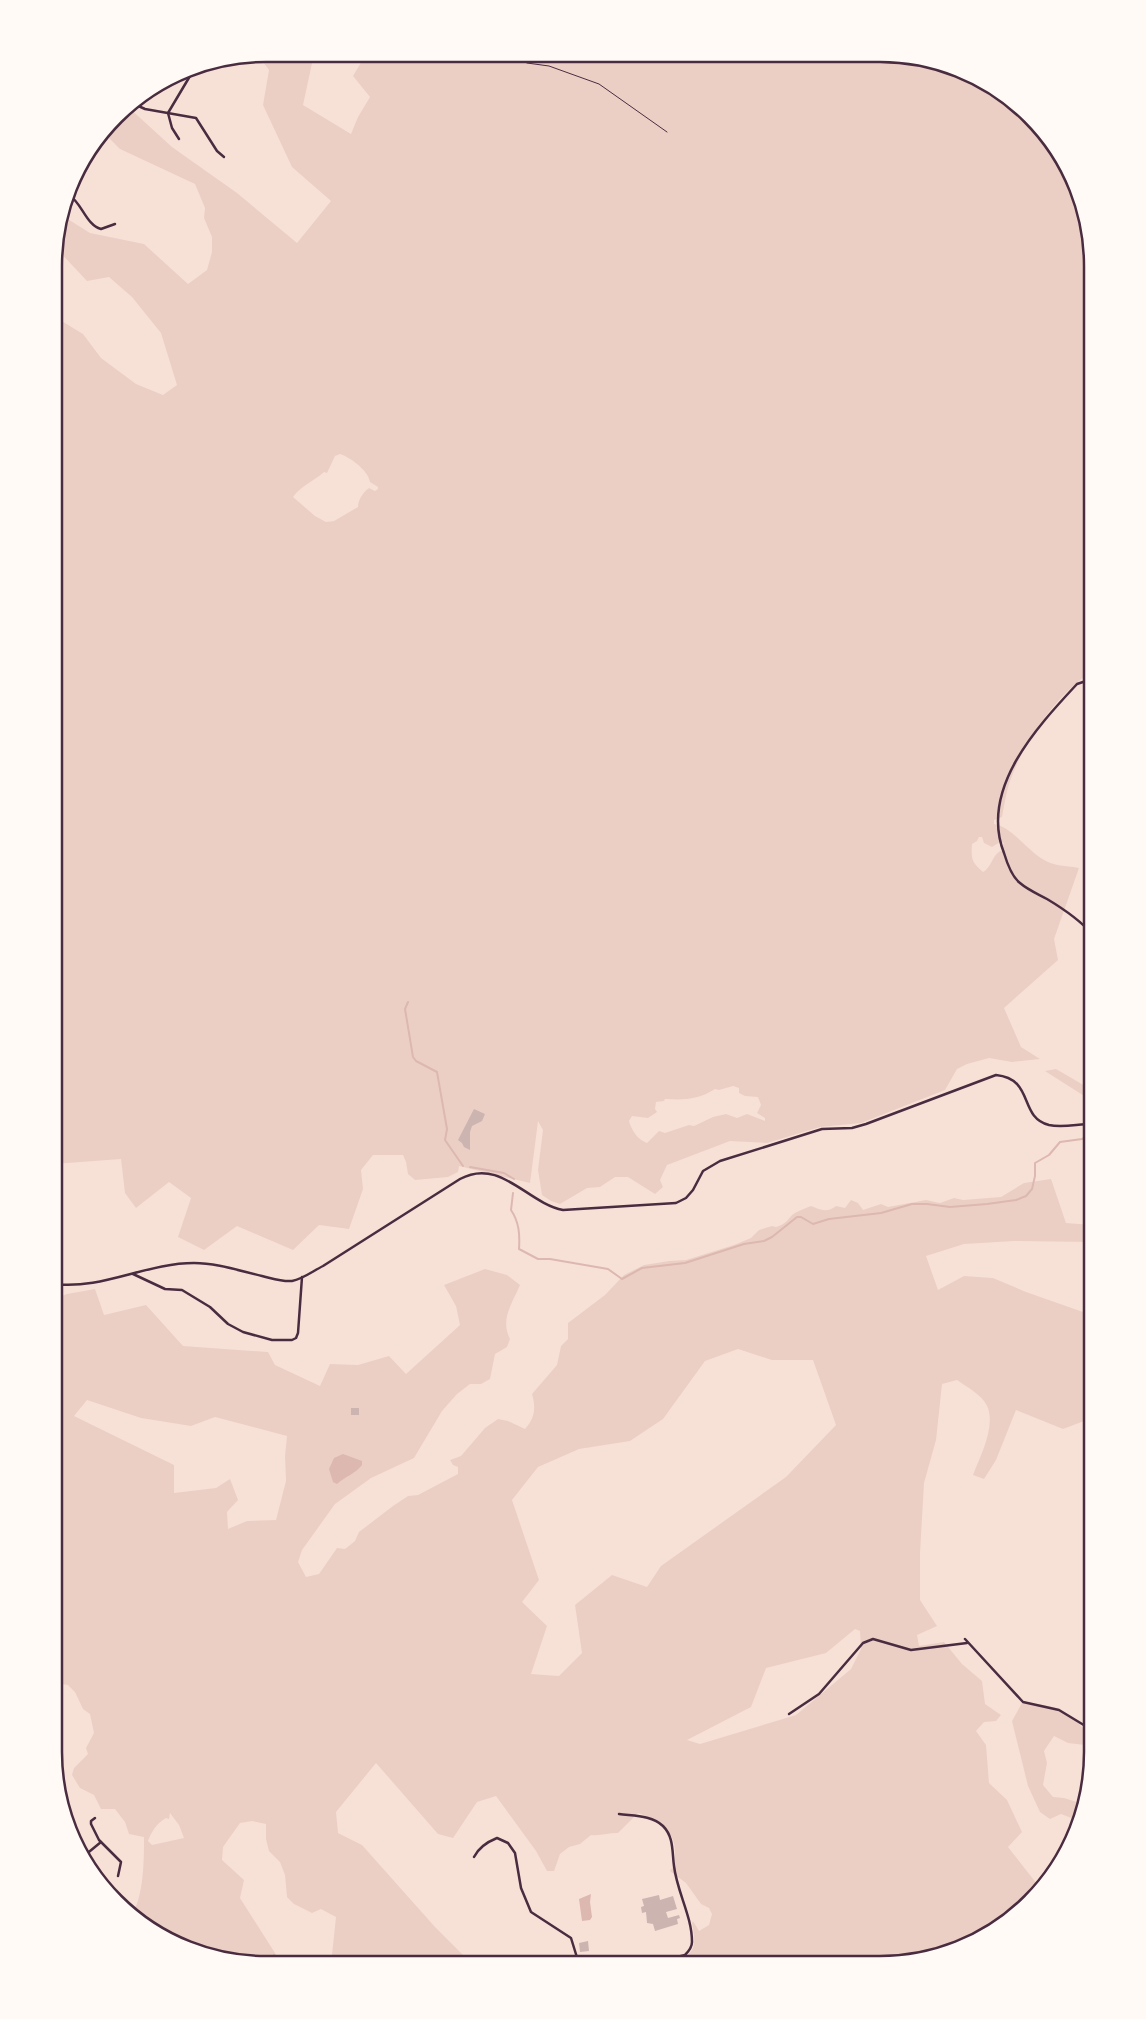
<svg xmlns="http://www.w3.org/2000/svg" width="1146" height="2019" font-family="'Work Sans',sans-serif">
	<style>
		.green { fill: #ebcfc5; fill-rule: evenodd }
		.water { fill: #dcb8b0 }
		.lines { fill: none; stroke-linecap: round; stroke-linejoin: round }
		.stream { stroke: #dcb8b0; stroke-width: 2 }
		.building { fill: #ccb4b1 }
		.path { stroke: #4a2c40; stroke-width: 1 }
		.minor { stroke: #4a2c40; stroke-width: 2.5 }
		.rim { fill: none; stroke: #4a2c40; stroke-width: 2.5 }
	</style>
	<rect width="100%" height="100%" fill="#f7e1d7"/>
	<g class="green">
		<path d="M267,54H314L303,105L351,134L358,117L370,97L353,76L366,54L921,58L973,76L1019,106L1056,148L1081,198L1092,267V671C1054,698 1024,740 1009,784C1006,794 1004,806 1002,817L994,820V824C1013,827 1029,854 1048,862C1056,866 1069,866 1079,868L1054,939L1058,960L1004,1008L1021,1047L1040,1059L1012,1062L989,1058L967,1064L957,1069L945,1090L861,1123L820,1127L767,1143L730,1141L667,1165L660,1180L663,1187L655,1194L628,1177H615L600,1187L587,1188L560,1204L551,1201L542,1195L538,1170L543,1130L538,1121L530,1183L459,1166L458,1172L448,1177L415,1180L408,1174L406,1162L403,1155H373L361,1170L363,1189L349,1229L319,1225L293,1250L237,1226L204,1250L178,1237L191,1198L169,1182L136,1208L125,1193L121,1159L54,1164L62,1063L55,1059V325L60,320L83,334L101,358L136,384L163,395L177,385L161,333L132,297L109,277L87,281L56,248V239L63,216L90,233L144,244L188,284L207,270L212,252V237L204,218L205,208L195,184L120,149L105,134L127,106L172,147L237,193L297,243L331,201L292,167L263,105L269,70L258,55ZM340,454C351,458 368,470 370,482L378,487V489L375,491L369,488C363,492 358,500 358,507L334,521L326,522L315,516L293,497C302,485 314,481 324,472L327,473L335,456ZM979,837H982L984,843L992,847L1000,842L1004,843L1002,846L1004,852L1000,851C992,856 991,868 983,872C972,862 971,860 972,844L977,841ZM733,1086L739,1088V1093L745,1096L758,1097L761,1105L757,1113L765,1118V1121L747,1114L737,1118L726,1114L713,1117L694,1126L689,1125L665,1133L659,1131L647,1143C637,1139 632,1131 629,1121L632,1116L648,1118L657,1112L655,1109L656,1102L664,1101L665,1099C684,1100 698,1100 715,1089L719,1090Z"/>
		<polygon points="1056,1069 1092,1090 1092,1101 1045,1071"/>
		<path d="M1051,1179L1066,1223L1092,1225V1242L1014,1241L964,1244L926,1256L938,1290L964,1276L993,1278L1026,1292L1083,1312L1092,1313V1418L1063,1429L1016,1410L996,1460L984,1479L973,1475C980,1456 995,1429 988,1408C984,1396 967,1387 957,1380L942,1384L936,1440L924,1483L920,1553V1600L937,1626L917,1635L919,1646L944,1642L962,1664L982,1681L985,1704L1001,1715L996,1721L984,1722L976,1731L986,1745L989,1783L1007,1800L1022,1832L1008,1847L1041,1889L1009,1921L948,1954L879,1965H675L674,1962C697,1953 696,1945 692,1923L693,1921L699,1931L709,1925L712,1914L709,1908L701,1904L686,1883L670,1871C675,1865 675,1860 675,1852C675,1829 657,1820 638,1813L618,1833C608,1833 601,1836 591,1835L580,1844L569,1847L560,1854L554,1871H547L536,1851L496,1796L477,1802L453,1838L438,1834L376,1763L336,1812L338,1833L362,1845L435,1927L472,1964H331L336,1917L321,1909L312,1913L294,1904L287,1897L285,1875L280,1862L269,1851L266,1839V1824L252,1821L240,1823L223,1847L222,1860L244,1880L240,1898L282,1964L239,1963L185,1949L137,1921L131,1915C144,1899 144,1858 144,1837L129,1834L125,1822L115,1809H101L94,1795L80,1788L72,1775L74,1768L88,1754L86,1748L94,1733L90,1714L83,1709L75,1692L68,1685L62,1684L59,1671L54,1666V1299L67,1294L95,1289L104,1315L146,1305L183,1346L268,1352L275,1365L320,1386L330,1364L358,1365L389,1356L406,1374L460,1325L456,1306L444,1285L485,1269L507,1275L520,1285C512,1304 500,1319 510,1339L507,1347L495,1354L490,1379L481,1384H470L457,1394L442,1411L414,1458L371,1478L335,1504L302,1550L298,1562L306,1577L319,1574L337,1548L345,1549L355,1541L359,1532L393,1506L408,1496L418,1495L458,1474V1467L453,1465L450,1460L461,1456L485,1428L498,1419L508,1421L525,1429C535,1418 536,1408 532,1394L557,1365L561,1346L568,1339V1323L605,1295L624,1275L644,1265L669,1261L686,1260L734,1245L751,1238L759,1230L772,1226L776,1227C789,1223 787,1218 795,1213C800,1210 806,1208 811,1206C821,1210 827,1213 836,1206L845,1208L851,1200L858,1203L863,1210L881,1204L888,1207L926,1200L940,1203L954,1198L963,1200L1001,1197L1024,1183ZM738,1349L772,1360H813L836,1425L786,1477L661,1566L647,1587L612,1575L575,1605L582,1653L559,1676L531,1674L547,1626L522,1602L539,1580L512,1500L538,1467L579,1449L630,1441L663,1419L705,1361ZM87,1400L141,1418L191,1426L215,1417L287,1436L285,1456L286,1481L276,1520L247,1521L228,1529L227,1512L238,1500L230,1479L216,1488L174,1493V1465L74,1416ZM855,1629L860,1631L861,1649L851,1669L796,1715L700,1744L687,1740L751,1707L766,1668L826,1653ZM170,1813L179,1825L184,1838L152,1845L148,1841C152,1831 156,1824 166,1818L169,1819Z"/>
		<path d="M1022,1703C1044,1705 1056,1704 1074,1719C1080,1724 1084,1731 1092,1734V1751L1085,1745L1068,1743L1054,1736L1044,1751L1047,1763L1043,1785L1053,1797L1064,1798L1083,1804L1076,1834L1074,1819L1061,1814L1050,1819L1040,1812L1028,1786L1012,1721Z"/>
	</g>
	<g class="water">
		<path d="M343,1454L362,1461V1465C355,1474 346,1476 337,1484L333,1482L329,1469L334,1458Z"/>
		<path d="M1090,1773L1084,1798C1078,1788 1081,1780 1090,1773Z"/>
		<polygon points="591,1894 590,1902 592,1917 590,1920 582,1921 579,1899"/>
	</g>
	<g class="lines">
		<g class="stream">
			<polyline points="408,1002 405,1009 413,1057 416,1061 437,1072 447,1129 445,1140 463,1166"/>
			<polyline points="470,1167 504,1173 514,1179"/>
			<path d="M513,1193L511,1210C519,1222 520,1234 519,1249L538,1259H550L608,1269L622,1279L642,1268L685,1263L744,1244L764,1241L772,1237L797,1217H801L813,1224L829,1219L881,1213L912,1204H927L950,1207L987,1204L1016,1200L1026,1196L1032,1189L1035,1176V1163L1049,1155L1060,1142L1082,1139L1092,1134"/>
		</g>
	</g>
	<g class="building">
		<polygon points="474,1109 485,1114 482,1121 472,1126 470,1132 470,1150 464,1147 462,1143 458,1140"/>
		<rect x="351" y="1408" width="8" height="7"/>
		<polygon points="659,1895 660,1900 673,1896 677,1909 666,1912 668,1918 679,1915 680,1918 677,1919 678,1924 655,1931 653,1924 647,1923 646,1912 642,1913 641,1907 644,1906 642,1899"/>
		<polygon points="588,1941 589,1951 580,1952 579,1943"/>
	</g>
	<g class="lines">
		<polyline class="path" points="510,55 527,63 549,66 599,84 667,132"/>
		<g class="minor">
			<polyline points="132,103 145,109 196,118 217,151 224,157"/>
			<polyline points="179,139 172,128 168,113 190,76"/>
			<path d="M69,195C82,203 86,225 101,229L115,224"/>
			<polyline points="55,314 55,306"/>
			<path d="M1092,934C1080,920 1062,908 1047,899C1038,894 1028,890 1020,883C1012,877 1007,863 1004,853C979,789 1037,727 1077,684L1083,682L1092,687"/>
			<polyline points="133,1274 165,1289 182,1290 210,1307 228,1324 243,1332 272,1340 292,1340 296,1338 298,1333 302,1277"/>
			<path d="M54,1284C102,1290 146,1263 194,1263C217,1263 240,1271 262,1276C271,1278 282,1282 292,1281C303,1279 313,1271 323,1266L460,1179C500,1157 527,1203 563,1210L676,1203L686,1198L693,1190L703,1171L720,1161L822,1129L852,1128L866,1124L996,1075C1035,1079 1018,1117 1049,1125C1062,1128 1078,1124 1092,1124"/>
			<polyline points="965,1639 1023,1702 1059,1710 1092,1730"/>
			<polyline points="789,1714 819,1694 863,1643 873,1639 911,1650 967,1643"/>
			<path d="M619,1814C633,1816 652,1815 663,1826C674,1837 672,1852 674,1866C677,1892 692,1916 692,1942C692,1947 689,1951 685,1955L646,1965"/>
			<polyline points="95,1818 91,1821 91,1824 99,1840 121,1862 118,1876"/>
			<polyline points="84,1856 101,1842"/>
			<path d="M474,1857C479,1847 487,1842 497,1838L508,1843L515,1853L521,1888L531,1912L571,1938L579,1964"/>
			<polyline points="274,1956 283,1962 297,1964"/>
		</g>
	</g>
	<path d="M0 0H1146V2019H0ZM266 62H880A204 204 0 0 1 1084 266V1752A204 204 0 0 1 880 1956H266A204 204 0 0 1 62 1752V266A204 204 0 0 1 266 62Z" fill="#fffaf5" fill-rule="evenodd"/>
	<path class="rim" d="M266 62H880A204 204 0 0 1 1084 266V1752A204 204 0 0 1 880 1956H266A204 204 0 0 1 62 1752V266A204 204 0 0 1 266 62Z"/>
</svg>
